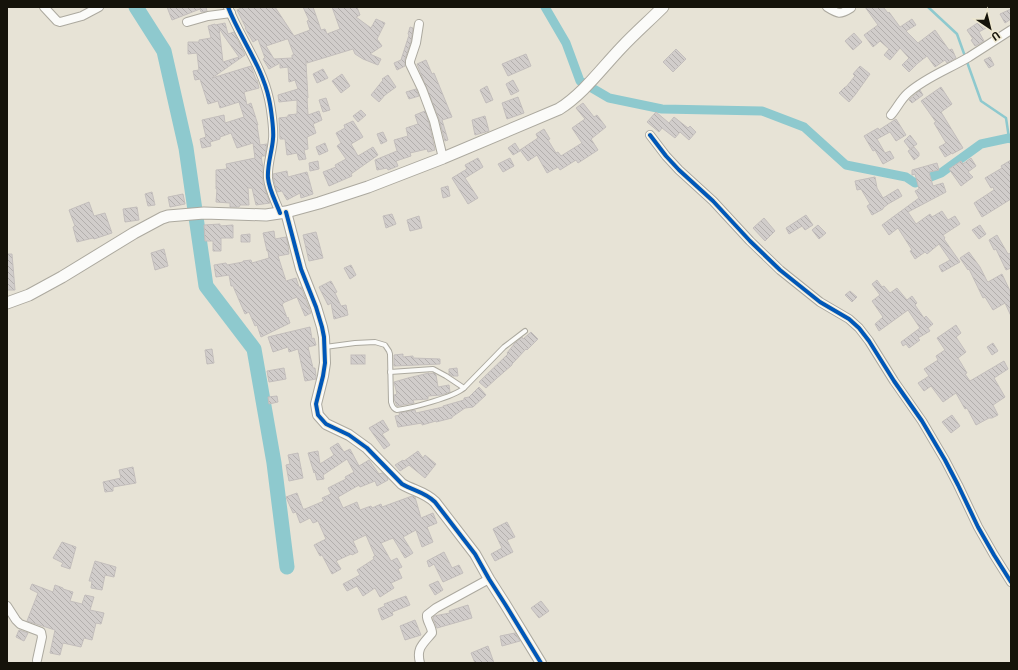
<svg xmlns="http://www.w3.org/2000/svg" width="1018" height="670" font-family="Roboto,sans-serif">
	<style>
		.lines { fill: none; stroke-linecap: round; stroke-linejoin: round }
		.stream { stroke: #8ec9ce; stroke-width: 2.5 }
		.canal { stroke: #8ec9ce; stroke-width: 9 }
		.river { stroke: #8ec9ce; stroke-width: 15 }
		.building { fill: url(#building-back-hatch); stroke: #c3bebc; fill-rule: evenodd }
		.service-casing { stroke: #aca99f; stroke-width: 6 }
		.minor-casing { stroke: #aca99f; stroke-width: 10 }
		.tertiary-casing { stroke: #aca99f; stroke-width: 12 }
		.secondary-casing { stroke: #aca99f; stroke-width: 13 }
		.service { stroke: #fbfbf9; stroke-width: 4 }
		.minor { stroke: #fbfbf9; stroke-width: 8 }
		.tertiary { stroke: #fbfbf9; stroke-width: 10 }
		.secondary { stroke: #fbfbf9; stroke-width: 11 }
		.cycleway-casing { stroke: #ede7d0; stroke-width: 6 }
		.cycleway { stroke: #0057b8; stroke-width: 4 }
	</style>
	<defs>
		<pattern id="building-back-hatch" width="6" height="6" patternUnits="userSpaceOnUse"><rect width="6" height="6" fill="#d1cdcb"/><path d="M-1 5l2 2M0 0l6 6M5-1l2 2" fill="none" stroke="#b3afad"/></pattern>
	</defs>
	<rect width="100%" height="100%" fill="#e7e3d6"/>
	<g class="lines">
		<polyline class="stream" points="928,7 957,34 981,101 1006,118 1009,138"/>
		<polyline class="canal" points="545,7 566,43 580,81 609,98 662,109 762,111 804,127 846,165 906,177 915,183 941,173 981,144 1009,138 1011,139"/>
		<polyline class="river" points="136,7 164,51 186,148 206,286 254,349 274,463 287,567"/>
	</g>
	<g class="building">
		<polygon points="167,7 206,7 207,11 201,12 200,9 172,20"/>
		<path d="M243,7H275L294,36L310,30L307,21L309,20L303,7H313L321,30L325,29L327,34L340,29L332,7H357L360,15L356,17L371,28L376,19L385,23L377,39L382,46L370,54L381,59L378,65L363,59L355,54L353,49L307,63L306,60V63L308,98H307L308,115L319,111L322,120L313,124L316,133L307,137L308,149L304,150L306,159L299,160L297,153L287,155L285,139H280L279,118L288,117V115L297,114V100L279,102L278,95L298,89L295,80L289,82L288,67L280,68V63L269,69L263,59L265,58L258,39L253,42L245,28H246L237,10ZM287,39H288L294,55H292V58L274,59L266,46Z"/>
		<polygon points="865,7 883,7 888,13 889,12 900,27 912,19 916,25 906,31 918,43 935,30 949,50 952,49 956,58 947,63 945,60 935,67 927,56 918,63 909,72 902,65 909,58 900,48 890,60 884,55 889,49 880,41 873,47 864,35 878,25"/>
		<polygon points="1011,9 1011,19 1005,23 1000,14"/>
		<polygon points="982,20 986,28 979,32 984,41 975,46 971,40 973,39 967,30"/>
		<path d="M225,23L228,34L234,32L245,55L212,78L251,66L256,80H257L259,88L244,92L247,105L251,103L258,125H257L260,145L267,144L265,156H261L263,168V184L270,203L256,205L252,188H248L249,205H240L239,207H230V203L216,202L217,189H216V170L227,169L226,164L255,158L253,143L237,148L231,133L220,137V139L210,142L211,146L202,148L200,139L206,137L202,120L224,115L225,123L244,117L239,102L220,108L218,101L208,104L200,79L195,80L193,71L199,70L197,53L188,54V42H199V40L211,38L208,26L215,24V25ZM219,28L224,36L239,57L223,62Z"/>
		<polygon points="410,27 413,28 411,42 405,59 405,66 397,70 394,63 401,60 409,35 408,34"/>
		<polygon points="854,33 862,42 853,50 845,41"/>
		<polygon points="676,49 686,59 673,72 663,62"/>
		<polygon points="526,54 531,66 508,76 502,64"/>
		<polygon points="990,57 994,65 989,68 984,60"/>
		<polygon points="426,60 432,74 434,73 452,117 442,120 448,140 445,141 439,119 417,64"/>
		<polygon points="860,66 870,74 855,95 849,102 839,93 845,87 846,87 855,76 853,74"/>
		<polygon points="323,69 328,78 317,83 313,74"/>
		<polygon points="342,74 350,86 341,93 332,81"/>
		<polygon points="388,75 396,87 385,95 379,102 371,95 383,80 382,79"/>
		<polygon points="513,80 519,91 511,95 506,84"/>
		<polygon points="487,86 493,100 486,103 480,90"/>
		<polygon points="941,87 952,104 941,112 963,148 952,154 952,153 945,157 939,147 946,143 934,123 936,122 921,101"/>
		<polygon points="416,89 419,96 409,99 406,92"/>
		<polygon points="920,90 923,95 912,103 909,100"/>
		<polygon points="518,97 524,113 507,119 502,103"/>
		<polygon points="326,98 330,110 323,112 319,100"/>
		<polygon points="583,103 594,117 597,115 606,127 591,139 598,150 578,163 576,160 560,170 558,167 547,173 537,155 528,161 520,150 538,138 536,134 544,129 550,139 548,140 556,153 558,152 561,156 582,143 572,128 585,119 576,108"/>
		<polygon points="361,110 366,115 358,122 353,116"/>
		<polygon points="425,111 429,123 435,150 428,152 427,149 410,153 411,156 396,161 398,166 388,170 387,168 377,170 375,160 397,151 394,140 408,136 406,128 418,124 415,115"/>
		<polygon points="656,112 669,123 674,117 688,128 690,126 696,132 689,140 680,132 675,138 662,128 659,132 647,122"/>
		<polygon points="485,116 489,131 475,135 472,120"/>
		<polygon points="896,119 906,135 896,141 890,132 877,139 885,153 890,151 894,158 883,164 875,150 873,151 864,136 878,128 879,130"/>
		<polygon points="353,121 363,137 351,144 358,156 373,147 378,155 351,174 352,176 329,186 323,172 336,167 335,165 346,159 337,146 341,143 336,133 345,128 344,125"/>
		<polygon points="383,132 387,141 381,144 377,134"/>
		<polygon points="910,135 917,144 910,149 904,141"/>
		<polygon points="325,143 328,151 319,155 316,147"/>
		<polygon points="515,143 520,151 513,155 508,148"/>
		<polygon points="914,147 919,153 919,156 914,160 908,151"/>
		<polygon points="478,158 483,167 465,178 478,198 468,204 452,178 467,169 465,165"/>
		<polygon points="510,158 514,166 503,172 498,164"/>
		<polygon points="971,158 976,166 968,172 973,177 961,186 949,169 961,161 963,164"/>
		<polygon points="1011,160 1011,199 982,217 974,203 994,190 993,187 991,188 985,178 1002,168 1001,166"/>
		<polygon points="318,161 319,169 310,171 309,163"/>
		<polygon points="937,163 939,170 929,172 933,186 943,183 946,192 908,212 916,224 930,214 932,217 942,211 948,220 955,216 960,224 943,235 945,238 944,239 960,262 942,272 939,266 950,260 939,244 927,254 925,252 915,259 910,251 912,250 898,228 889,235 882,225 919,198 915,191 919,189 915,174 912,175 912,170"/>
		<polygon points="287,171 288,177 307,172 313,194 301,198 300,193 287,200 282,191 277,192 274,181 273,174"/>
		<polygon points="875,177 877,188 883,198 898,189 902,196 888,204 883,208 883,209 872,215 867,206 870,204 861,189 857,190 855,181"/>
		<polygon points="448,186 450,196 443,198 441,188"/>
		<polygon points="152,192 155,205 148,206 145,194"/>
		<polygon points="183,194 185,204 170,207 168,197"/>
		<polygon points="89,202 94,216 105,213 112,233 94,239 93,238 77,242 73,227 75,226 69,210"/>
		<polygon points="137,207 139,220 125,222 123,209"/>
		<polygon points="392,214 396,224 386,228 383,216"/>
		<polygon points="806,215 813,225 805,230 802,226 789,234 786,228"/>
		<polygon points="419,216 422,228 410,231 407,220"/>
		<polygon points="764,218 775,231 765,241 753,228"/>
		<polygon points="220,224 220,226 233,225 233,238 221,238 221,251 213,251 213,241 205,241 204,225"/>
		<polygon points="818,225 826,233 819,239 812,230"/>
		<polygon points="980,225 986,234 979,239 972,230"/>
		<polygon points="274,231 275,239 286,237 288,244 289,254 278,256 286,281 296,278 299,287 301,287 311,313 305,316 297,297 285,302 282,304 287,318 288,317 290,323 261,337 257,325 255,326 249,312 245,314 233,286 231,286 229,275 216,277 214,265 226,263 227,265 243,262 243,261 251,260 252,263 269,258 268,251 267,251 263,233"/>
		<polygon points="316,232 323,258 309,261 303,235"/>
		<polygon points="250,234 250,242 241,242 241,235"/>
		<polygon points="997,235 1008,254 1011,253 1011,268 1006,270 996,249 994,250 989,240"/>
		<polygon points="164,249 168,266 155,270 151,253"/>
		<polygon points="969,252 980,267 987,281 988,282 1002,274 1011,293 1011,316 1005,303 993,310 985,297 983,298 969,269 968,270 960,258"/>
		<polygon points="7,254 12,254 15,290 7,290"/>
		<polygon points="351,265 356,275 350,279 344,268"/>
		<polygon points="877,280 882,287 884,286 890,293 897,288 907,300 912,296 917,303 915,305 924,318 926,316 933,324 928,328 930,331 918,338 920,340 909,348 906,344 903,346 901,342 920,328 908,310 879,331 875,324 883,317 872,301 880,295 872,284"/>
		<polygon points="331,281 337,292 335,293 341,306 346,305 348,315 334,319 331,303 328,305 319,287"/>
		<polygon points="850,291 857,297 852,302 845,295"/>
		<polygon points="956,325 961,333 956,337 966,352 958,358 967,373 965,374 970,381 1004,361 1008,369 994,378 1005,397 993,405 998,415 992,418 989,418 976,425 967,408 965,409 956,393 943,402 931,386 924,391 918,383 929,376 924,369 938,360 936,356 945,350 937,338"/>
		<polygon points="310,327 312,339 314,338 316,345 308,347 313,368 315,368 316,376 316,379 305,381 298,349 289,352 288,347 273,352 268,337"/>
		<polygon points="531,332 538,339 527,350 526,349 512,364 512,365 497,378 486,388 479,382 508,354 507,353 515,343 522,337 523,339"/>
		<polygon points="993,343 998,351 992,355 987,347"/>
		<polygon points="212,349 214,363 207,364 205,350"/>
		<polygon points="403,354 403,357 413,356 413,358 440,359 440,364 394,366 394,355"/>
		<rect x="351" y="355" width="14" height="9"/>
		<polygon points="284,368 286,379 269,382 267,371"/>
		<polygon points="457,368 458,376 453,376 449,374 449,369"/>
		<polygon points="429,373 429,374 434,373 436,375 438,387 449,385 450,392 441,395 428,396 428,399 413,400 414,403 397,406 394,399 394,395 397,394 394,382 408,378"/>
		<polygon points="479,387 486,395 473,407 465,408 452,417 452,418 436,422 436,421 422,425 422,423 398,427 395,416 400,415 399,413 415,410 416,413 443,407 443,406 464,400 464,398 469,397"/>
		<polygon points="277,396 278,402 269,404 268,397"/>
		<polygon points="952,415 960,426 951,433 942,422"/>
		<polygon points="383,420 389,430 382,434 390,445 384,449 369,428"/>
		<polygon points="338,443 344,452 350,449 359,466 369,460 379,474 382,473 387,477 388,480 377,486 375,481 360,487 359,485 338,497 343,508 357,502 360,510 371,506 372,508 381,504 382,507 412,496 415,497 421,518 433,513 437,523 427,527 433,542 422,547 416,530 403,537 413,553 405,558 393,538 381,543 391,561 397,558 402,567 398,569 402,578 391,583 394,588 380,597 375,588 363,596 357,586 347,591 343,584 360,575 357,570 374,559 373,557 375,556 366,535 353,541 358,552 352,555 351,554 336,561 341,569 332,574 322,555 320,556 314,545 326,539 318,521 313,523 310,518 300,523 296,512 293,513 286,497 297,493 303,509 305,509 324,501 322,498 331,494 328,488 346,479 345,477 354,472 347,459 323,475 324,479 317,480 315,472 314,473 308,453 318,451 320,464 334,455 330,448"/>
		<polygon points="418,451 423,458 425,455 436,464 425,478 409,465 400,471 395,465 403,460 404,461"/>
		<polygon points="298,453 303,478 289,481 286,465 290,464 288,455"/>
		<polygon points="133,467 136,483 113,487 113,491 105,492 103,482 121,478 119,470"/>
		<polygon points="507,522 515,537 507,540 513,552 495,561 491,554 502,548 493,529"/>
		<polygon points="62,542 76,547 70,569 61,566 63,563 53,558"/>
		<polygon points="444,552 452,568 459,565 463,573 443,582 434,564 429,567 427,561"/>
		<polygon points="95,561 116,567 114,577 105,575 102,590 91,588 92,581 89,581"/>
		<polygon points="438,581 443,590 435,595 429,585"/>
		<polygon points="32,584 53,592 55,585 63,588 63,589 73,592 70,601 82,604 85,595 94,597 90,610 104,613 101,624 96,623 92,640 84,638 81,647 63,643 60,655 50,653 55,630 27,621 38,593 30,589"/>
		<polygon points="406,596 410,605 392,612 393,615 382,620 378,609 385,606 384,604"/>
		<polygon points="541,601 549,611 539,618 531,608"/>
		<polygon points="468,605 472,618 437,628 433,618 434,616 450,613 449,611"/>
		<polygon points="415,620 421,635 405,640 400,626"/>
		<polygon points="19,630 28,633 24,641 16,637"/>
		<polygon points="515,633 520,641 502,646 500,636"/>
		<polygon points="488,646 494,663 475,663 471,653"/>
	</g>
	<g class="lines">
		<g class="service-casing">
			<g id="service">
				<path d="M325,347L355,343L375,342L385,345L389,351L390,354L391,402C392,406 393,409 397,410C412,408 454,397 464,388L504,347L525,331"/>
				<polyline points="390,372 433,369 446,376 464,388"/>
			</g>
		</g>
		<g class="minor-casing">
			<g id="minor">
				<polyline points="44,7 57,21 60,22 82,16 99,7"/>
				<path d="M228,7C240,38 262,66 269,99C271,108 274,130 273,139C272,152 267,165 268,178C269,190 276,202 280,213"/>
				<path d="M827,7C838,14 840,15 851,8"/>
				<polyline points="187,22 208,16 231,13"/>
				<polyline points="419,24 416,43 410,61 410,64 422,89 434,121 443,158"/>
				<path d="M891,115C897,108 901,99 908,93C926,77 949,69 969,57C983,48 997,39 1011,30"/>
				<polyline points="650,135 666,156 679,170 713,201 750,241 780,270 820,302 849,319 859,328 869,341 894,381 922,421 945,460 958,485 978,527 994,555 1011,582"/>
				<polyline points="7,606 16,620 20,624 41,632 42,637 37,660"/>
				<path d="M420,663C416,648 423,644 432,633C432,626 426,621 427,615L436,608L489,579"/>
			</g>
		</g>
		<g class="tertiary-casing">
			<path id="tertiary" d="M286,212L301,269L316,307L322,327L324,337L325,363L323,376L316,404L318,415L326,424L349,435L367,448L402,484C414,491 425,492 435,502L475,554L489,579L505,604L541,663"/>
		</g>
		<g class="secondary-casing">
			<path id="secondary" d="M7,303L29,295L62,277L134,233L162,218L168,216L204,213L266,215L286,212L319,203L368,187L443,158L559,109C583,94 601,69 621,48C634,34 649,21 663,7"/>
		</g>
		<use href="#service" class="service"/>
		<use href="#minor" class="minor"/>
		<use href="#tertiary" class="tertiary"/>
		<use href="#secondary" class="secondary"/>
		<g class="cycleway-casing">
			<g id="cycleway">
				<path d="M228,7C240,38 262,66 269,99C271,108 274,130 273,139C272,152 267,165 268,178C269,190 276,202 280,213"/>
				<polyline points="650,135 666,156 679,170 713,201 750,241 780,270 820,302 849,319 859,328 869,341 894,381 922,421 945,460 958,485 978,527 994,555 1011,582"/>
				<path d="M286,212L301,269L316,307L322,327L324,337L325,363L323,376L316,404L318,415L326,424L349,435L367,448L402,484C414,491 425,492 435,502L475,554L489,579L505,604L541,663"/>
			</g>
		</g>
		<use href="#cycleway" class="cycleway"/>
	</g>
	<rect width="1018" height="670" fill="none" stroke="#15130a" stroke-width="16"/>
	<g transform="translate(990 28) rotate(145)" stroke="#ede7d0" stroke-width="3" paint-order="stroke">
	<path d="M0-3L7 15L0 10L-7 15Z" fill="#15130a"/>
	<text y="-6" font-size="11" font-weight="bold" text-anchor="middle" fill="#15130a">U</text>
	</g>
</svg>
